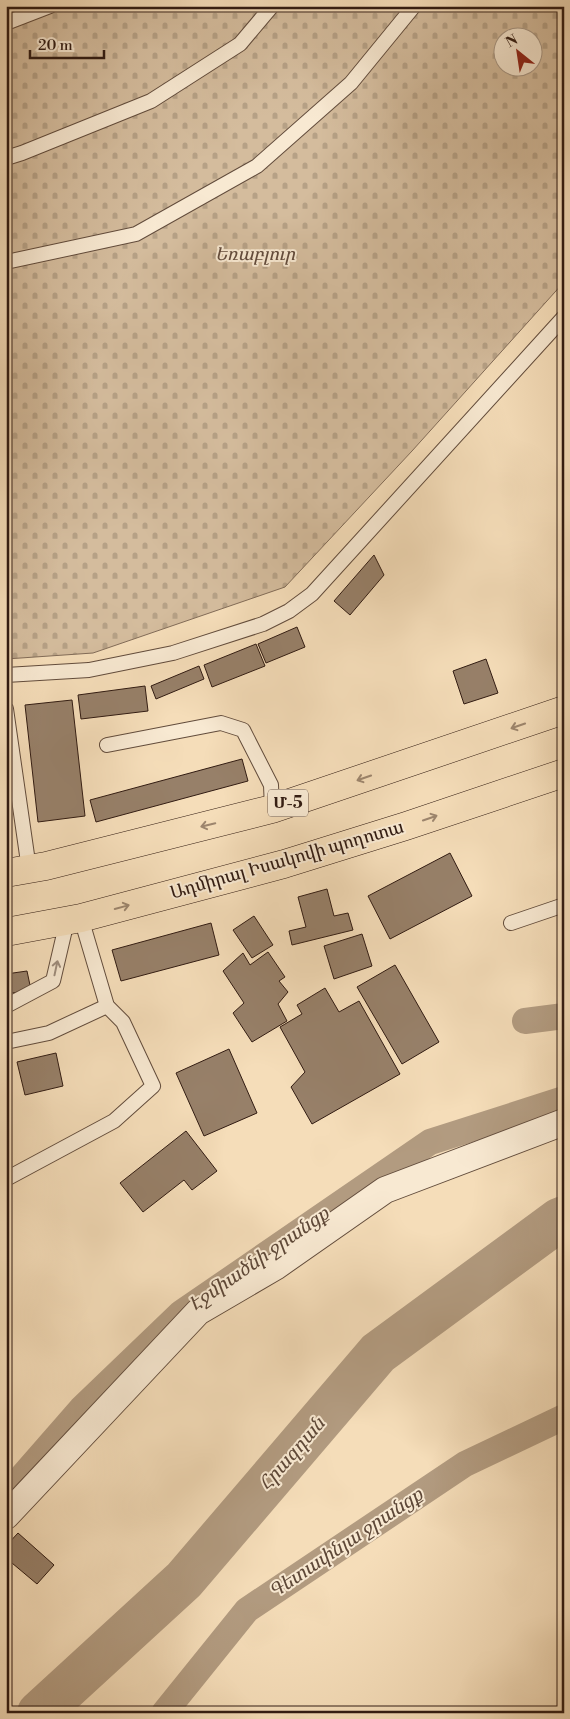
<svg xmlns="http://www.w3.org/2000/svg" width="570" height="1719" font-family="'Libre Bodoni','Noto Serif Armenian',serif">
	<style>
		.cemetery { fill: url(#cemetery-stones); stroke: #826c58; fill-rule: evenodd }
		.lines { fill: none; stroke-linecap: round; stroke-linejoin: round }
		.canal { stroke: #b29b80; stroke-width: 26 }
		.river { stroke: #b29b80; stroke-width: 44 }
		.building { fill: #978069; stroke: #311b12 }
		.lane-casing { stroke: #624c3c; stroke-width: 16 }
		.street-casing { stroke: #624c3c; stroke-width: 28 }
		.highway-casing { stroke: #311b12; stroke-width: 29 }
		.lane { stroke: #f8e9d2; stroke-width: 14 }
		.street { stroke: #f8e9d2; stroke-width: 26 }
		.highway { stroke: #f5ddb9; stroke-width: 28 }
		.oneway { stroke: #9d866e }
		.oneway2 { stroke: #9e8c7c }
		.labels { text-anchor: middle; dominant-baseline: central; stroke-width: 4; stroke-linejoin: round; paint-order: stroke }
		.shield { fill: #f8e9d2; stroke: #6d594c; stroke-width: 1 }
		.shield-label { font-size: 16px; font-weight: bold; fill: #311b12 }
		.park-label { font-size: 18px; font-style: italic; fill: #624b3c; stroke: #f8e9d2 }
		.street-label { font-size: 18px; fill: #311b12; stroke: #f8e9d2 }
		.water-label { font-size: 19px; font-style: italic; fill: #5e4838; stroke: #f8e9d2 }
	</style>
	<defs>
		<pattern id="cemetery-stones" width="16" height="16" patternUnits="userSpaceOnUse" patternTransform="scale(1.25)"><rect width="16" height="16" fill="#d4bc9d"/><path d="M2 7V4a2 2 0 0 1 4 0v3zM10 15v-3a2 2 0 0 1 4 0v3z" fill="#b6a186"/></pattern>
	</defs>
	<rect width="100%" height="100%" fill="#f5ddb9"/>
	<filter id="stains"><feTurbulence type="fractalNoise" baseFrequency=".004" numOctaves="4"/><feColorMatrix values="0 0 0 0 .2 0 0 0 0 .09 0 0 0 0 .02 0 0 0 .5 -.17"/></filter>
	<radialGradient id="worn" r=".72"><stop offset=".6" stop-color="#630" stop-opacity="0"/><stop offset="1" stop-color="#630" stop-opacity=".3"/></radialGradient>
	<path class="cemetery" d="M6,6H564V282L412,451L285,587L93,653L6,659ZM502,38H532V68H502Z"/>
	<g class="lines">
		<g class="canal">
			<polyline points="525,1021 564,1016"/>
			<polyline points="6,1495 81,1409 181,1313 430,1142 564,1099"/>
			<polyline points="164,1713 247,1610 465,1464 564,1417"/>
		</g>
		<polyline class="river" points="39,1713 184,1580 378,1353 559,1220 564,1218"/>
	</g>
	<g class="building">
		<polygon points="374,555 384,575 350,615 334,601"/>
		<polygon points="297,627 305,647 266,663 258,644"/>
		<polygon points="256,644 265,666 212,687 204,665"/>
		<polygon points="486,659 498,693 464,704 453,671"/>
		<polygon points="199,666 204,679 156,699 151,686"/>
		<polygon points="145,686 148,711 81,719 78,695"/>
		<polygon points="72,700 85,816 38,822 25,705"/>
		<polygon points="242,759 248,781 96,822 90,800"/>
		<polygon points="450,853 472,896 390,939 368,896"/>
		<polygon points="327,889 334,916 348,913 353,930 292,945 289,931 306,927 298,897"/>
		<polygon points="254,916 273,945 252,958 233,930"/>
		<polygon points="211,923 219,955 121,981 112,950"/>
		<polygon points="362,934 372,966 334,979 324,946"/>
		<polygon points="268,952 285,977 279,981 288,992 278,1004 287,1021 252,1042 233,1013 244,1003 223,971 243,953 250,965"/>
		<polygon points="395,965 439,1042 402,1064 357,987"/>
		<polygon points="27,971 31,990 6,994 6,974"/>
		<polygon points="325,988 339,1012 359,1001 400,1074 312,1124 291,1087 305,1072 280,1027 302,1014 297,1005"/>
		<polygon points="229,1049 257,1113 204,1136 176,1073"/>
		<polygon points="56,1053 63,1086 25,1095 17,1062"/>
		<polygon points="186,1131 217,1171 192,1190 184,1180 143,1212 120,1183"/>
		<polygon points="18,1533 54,1565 37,1584 6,1558 6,1546"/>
	</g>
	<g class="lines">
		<g class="lane-casing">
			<g id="lane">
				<polyline points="6,23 50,6"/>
				<polyline points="6,158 22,153 151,101 240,44 272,6"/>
				<polyline points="6,262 136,234 257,166 351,83 414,6"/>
				<polyline points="6,675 89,670 173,653 263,624 289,611 312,594 564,317"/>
				<polyline points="6,709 29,869"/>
				<polyline points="107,745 221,723 243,730 271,785 272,809"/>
				<polyline points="511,923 564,905"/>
				<polyline points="6,1006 53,981 67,921"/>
				<polyline points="6,1042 49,1033 107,1006"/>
				<polyline points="6,1179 114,1121 153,1086 123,1022 107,1006 81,918"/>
			</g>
		</g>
		<g class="street-casing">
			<polyline id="street" points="6,1516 198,1312 275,1267 385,1190 564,1122"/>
		</g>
		<g class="highway-casing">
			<g id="highway">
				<polyline points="6,873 46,866 272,809 564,710"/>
				<polyline points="6,932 81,918 284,864 406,826 564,773"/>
			</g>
		</g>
		<use href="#lane" class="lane"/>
		<use href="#street" class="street"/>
		<use href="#highway" class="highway"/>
	</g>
	<defs><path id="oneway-shaft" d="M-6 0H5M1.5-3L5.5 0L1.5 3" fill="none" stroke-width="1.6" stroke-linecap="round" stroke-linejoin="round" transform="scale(1.25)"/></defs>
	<g class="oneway">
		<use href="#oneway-shaft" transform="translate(518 726) rotate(161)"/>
		<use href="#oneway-shaft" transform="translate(364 778) rotate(161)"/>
		<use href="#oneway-shaft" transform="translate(430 818) rotate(-19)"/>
		<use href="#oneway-shaft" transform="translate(208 825) rotate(166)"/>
		<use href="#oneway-shaft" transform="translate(122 907) rotate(-15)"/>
	</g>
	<use class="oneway2" href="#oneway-shaft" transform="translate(56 968) rotate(-78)"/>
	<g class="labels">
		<rect class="shield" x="268" y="789.5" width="40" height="27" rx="4"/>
		<g class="shield-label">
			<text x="288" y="803">Մ-5</text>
		</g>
		<g class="park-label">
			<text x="255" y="254">Եռաբլուր</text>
		</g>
		<g class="street-label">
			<text transform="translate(287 860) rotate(-16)">Ադմիրալ Իսակովի պողոտա</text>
		</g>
		<g class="water-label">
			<text transform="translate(259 1259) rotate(-35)">Էջմիածնի ջրանցք</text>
			<text transform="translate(292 1454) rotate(-49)">Հրազդան</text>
			<text transform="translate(346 1543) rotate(-34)">Գետափնյա ջրանցք</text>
		</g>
	</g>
	<rect width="570" height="1719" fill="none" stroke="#f5ddb9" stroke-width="25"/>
	<rect x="8" y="8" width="555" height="1704" fill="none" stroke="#311b12" stroke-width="2.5"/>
	<rect x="12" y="12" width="545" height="1694" fill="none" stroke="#311b12"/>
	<g transform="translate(518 52) rotate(330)"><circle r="24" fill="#f8e9d2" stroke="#a89785"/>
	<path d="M0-4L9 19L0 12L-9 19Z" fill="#8f2418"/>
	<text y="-8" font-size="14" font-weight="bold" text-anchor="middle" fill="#311b12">N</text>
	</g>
	<path d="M30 50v8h74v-8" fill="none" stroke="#311b12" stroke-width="2.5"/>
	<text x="38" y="50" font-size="15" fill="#311b12" stroke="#f8e9d2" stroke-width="4" paint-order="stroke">20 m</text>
	<rect width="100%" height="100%" filter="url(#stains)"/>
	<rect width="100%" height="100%" fill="url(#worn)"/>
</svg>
